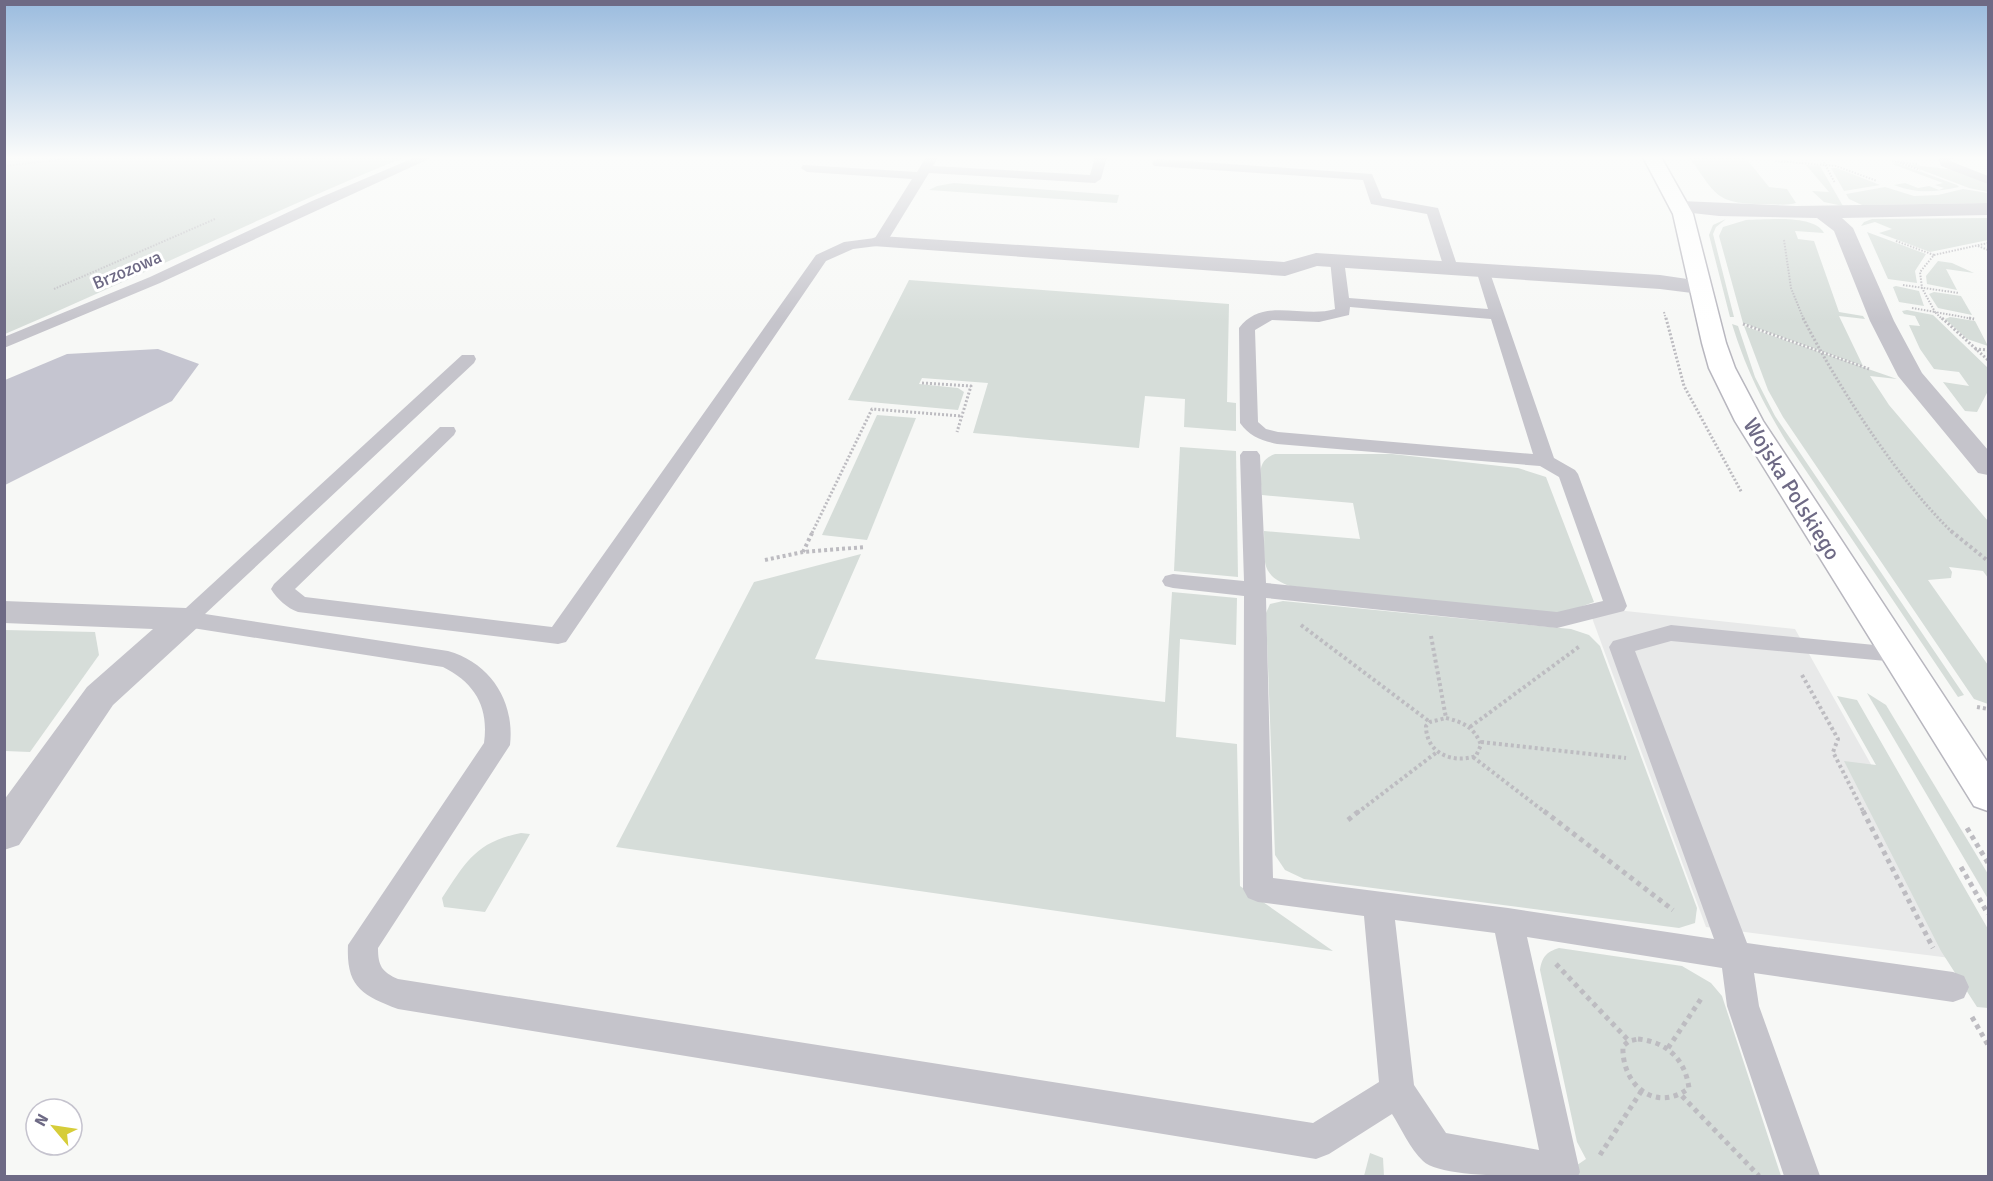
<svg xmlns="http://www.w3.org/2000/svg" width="1993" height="1181" font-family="Signika,sans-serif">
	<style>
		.built { fill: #e8e9e9 }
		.green { fill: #d6ddd9 }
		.water { fill: #c5c5d0 }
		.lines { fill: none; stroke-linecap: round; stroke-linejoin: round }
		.secondary-casing { stroke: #b8b7bf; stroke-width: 3 }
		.path-far3 { stroke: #bdbcc1; stroke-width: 2; stroke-dasharray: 1.5 1.5; stroke-linecap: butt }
		.path-far2 { stroke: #bdbcc1; stroke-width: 3; stroke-dasharray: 2 2; stroke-linecap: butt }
		.path-far1 { stroke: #bdbcc1; stroke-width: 4; stroke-dasharray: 3 3; stroke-linecap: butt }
		.path { stroke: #bdbcc1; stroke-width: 5; stroke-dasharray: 4.5 4.5; stroke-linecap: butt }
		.service { fill: #c5c4cb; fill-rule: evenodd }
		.minor { fill: #c5c4cb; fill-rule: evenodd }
		.secondary { fill: #fff; fill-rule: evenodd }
		.labels { text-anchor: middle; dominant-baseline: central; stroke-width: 6; stroke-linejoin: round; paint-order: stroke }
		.far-street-label { font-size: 18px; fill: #6e6a85; stroke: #fff }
		.street-label { font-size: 22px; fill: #6e6a85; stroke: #fff }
	</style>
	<rect width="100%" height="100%" fill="#f7f8f6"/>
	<polygon class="built" points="1588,607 1795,629 1982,962 1706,927"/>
	<g class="green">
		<path d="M5,157H405C270,212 139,277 5,334Z"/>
		<path d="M1689,157H1745L1769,187L1787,189L1796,203C1786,206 1774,204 1763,204C1715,204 1716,194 1689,157Z"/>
		<path d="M1897,163L1957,185L1959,187C1935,192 1918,194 1894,185L1905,183L1918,188L1929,186L1939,190L1944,188L1935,185L1943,183L1892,164Z"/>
		<polygon points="1906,164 1955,170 1988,182 1988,192 1969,188"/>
		<polygon points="1806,165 1820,166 1843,206 1824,202 1812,191 1829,192"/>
		<polygon points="1831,168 1837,168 1880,185 1844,191"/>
		<polygon points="954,183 1119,195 1117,203 929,190 937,186"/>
		<polygon points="1885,187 1914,196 1938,195 1963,189 1988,193 1988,203 1862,205 1849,199 1846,194"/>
		<polygon points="1988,218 1988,240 1930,252 1879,233 1892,229 1875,222 1861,226 1864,222 1872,219"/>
		<polygon points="1726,219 1716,227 1713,234 1734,317 1730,317 1709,235 1713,225"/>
		<path d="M1746,220C1766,220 1814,214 1824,233L1795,231L1798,239L1814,241L1839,312L1863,316L1865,319L1839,316L1863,366L1743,323L1719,236L1723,227Z"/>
		<polygon points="1867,232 1926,254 1915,271 1917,283 1888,279"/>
		<polygon points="1938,261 1952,263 1974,273 1946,269 1957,290 1927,284 1926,276"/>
		<polygon points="909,280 1229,304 1227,402 1236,403 1236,431 1184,427 1185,399 1145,396 1139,448 973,433 988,383 922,378 919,384 958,388 964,392 958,410 848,400"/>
		<polygon points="1896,286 1919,291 1924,306 1899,302 1893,287"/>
		<polygon points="1934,292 1961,296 1972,315 1938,308 1929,294"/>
		<polygon points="1907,310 1933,315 1988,368 1988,391 1977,412 1965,411 1943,382 1969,386 1959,372 1934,369 1920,349 1909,325 1920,326 1915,316 1904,314 1902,311"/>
		<polygon points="1950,317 1975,321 1988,346 1967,339 1945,319"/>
		<path d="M1732,324L1738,326L1755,377L1775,416L1964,695L1958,697L1786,441C1762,401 1746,369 1732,324Z"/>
		<polygon points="1744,326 1897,379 1870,376 1889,405 1988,521 1988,578 1983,571 1949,567 1952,572 1951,578 1928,580 1988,665 1988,704 1974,699 1783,417 1768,390"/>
		<polygon points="877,415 916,418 867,540 822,535"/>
		<polygon points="1180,447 1236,451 1238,577 1174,571"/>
		<path d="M1275,454H1392L1518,468L1546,477L1594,602L1558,615L1290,586C1259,575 1265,560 1264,531L1360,539L1353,503L1262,495C1261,477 1255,461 1275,454Z"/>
		<polygon points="861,554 815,659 1165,702 1172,592 1237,598 1236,645 1180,639 1176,737 1237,744 1240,886 1333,951 616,847 754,582"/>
		<polygon points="1283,601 1571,629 1589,635 1600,646 1697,908 1695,923 1679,928 1304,879 1285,870 1275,855 1266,613 1270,604"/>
		<polygon points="5,630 95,632 99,655 30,752 5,751"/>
		<polygon points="1867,693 1886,705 1988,874 1988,899"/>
		<polygon points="1837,696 1857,700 1988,929 1988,1008 1977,1007 1941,951 1844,761 1876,765"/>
		<path d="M521,833L530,834L485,912L444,907L442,898C466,862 476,842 521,833Z"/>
		<path d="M1559,948L1682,966L1711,983L1722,996L1781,1176H1561L1586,1159L1577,1142L1540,970C1542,957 1546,952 1559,948Z"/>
		<polygon points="1370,1153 1383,1158 1384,1176 1364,1176"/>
	</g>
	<polygon class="water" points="158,349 199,364 172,401 5,485 5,380 67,354"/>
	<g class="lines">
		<g class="secondary-casing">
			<polygon id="secondary" points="1643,157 1661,157 1693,214 1726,343 1735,368 1763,421 1988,763 1988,811 1974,806 1735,421 1709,368 1702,343 1673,214"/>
		</g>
		<g class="path-far3">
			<polyline points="1821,157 1835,183"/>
			<polyline points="1775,161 1836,166 1877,181"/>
			<polyline points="1892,161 1898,162"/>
			<polyline points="1917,164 1898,162 1920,170"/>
			<polyline points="4,166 83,157"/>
			<polyline points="1784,240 1791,288 1804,320"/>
			<polyline points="1896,241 1934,255"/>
			<polyline points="1978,246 1988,250"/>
			<polyline points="1903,285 1959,293"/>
			<polyline points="54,289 215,219"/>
			<polyline points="1912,308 1935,312 1943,320"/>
			<polyline points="1664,312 1666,320"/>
			<polyline points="1974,319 1935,312 1922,288 1920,272 1934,255 1988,243"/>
		</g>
		<g class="path-far2">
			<polyline points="1666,318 1684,386 1742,493"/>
			<path d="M1803,318C1839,388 1897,479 1953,533"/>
			<polyline points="1942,318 1988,360"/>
			<polyline points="1969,318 1974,319"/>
			<polyline points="1743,324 1869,369"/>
			<polyline points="1975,349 1988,350"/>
			<polyline points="922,383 971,386 957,432"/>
			<polyline points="812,533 872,409 961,416"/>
		</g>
		<g class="path-far1">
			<polyline points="1951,531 1988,561"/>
			<polyline points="803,552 813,531"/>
			<polyline points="765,560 803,552 865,547"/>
			<polyline points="1301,625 1430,722"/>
			<polyline points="1431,636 1446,718"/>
			<polyline points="1802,675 1838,739 1833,752 1864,813"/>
			<polyline points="1977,707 1988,709"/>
			<path d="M1446,718C1463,722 1475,728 1481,745L1476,756C1452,764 1426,753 1426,726L1430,722Z"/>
			<polyline points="1470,727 1580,646"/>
			<polyline points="1481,742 1626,758"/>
			<polyline points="1473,757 1546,813"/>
			<polyline points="1357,813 1437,752"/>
		</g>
		<g class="path">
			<polyline points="1544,811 1673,910"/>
			<polyline points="1863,811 1933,948"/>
			<polyline points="1348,820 1359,811"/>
			<polyline points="1967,828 1988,863"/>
			<polyline points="1961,867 1988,914"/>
			<polyline points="1556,964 1629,1041"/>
			<polyline points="1972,1017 1988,1045"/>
			<path d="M1638,1039C1667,1042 1685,1059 1689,1088C1655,1114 1621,1084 1623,1046L1629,1041Z"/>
			<polyline points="1668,1048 1703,996"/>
			<polyline points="1682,1096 1759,1176"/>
			<polyline points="1600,1155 1642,1090"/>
		</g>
		<g class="service">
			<polygon points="416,157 433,157 160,283 4,348 4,337 150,277 312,201"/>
			<path d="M926,157H938L933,166L1090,175L1095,157H1107L1101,179L1095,183L929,173L885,245L853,249L826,261L566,642L558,644L298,612C287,608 277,599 271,589L274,584L440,427H454L456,431L454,435L295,589L305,597L552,627L816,255L844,242L875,238L912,179L807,172L801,168L803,165L917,172Z"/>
			<polygon points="1938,157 1954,157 1950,161 1988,176 1988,184 1941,166"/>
			<polygon points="1158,159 1372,174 1382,198 1438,208 1458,268 1451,272 1444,268 1427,214 1371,204 1363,180 1154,166 1152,163 1154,160"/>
			<path d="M1337,256L1344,260L1349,298L1488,309L1476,270L1478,267H1488L1554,458L1575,470L1578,474L1627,606L1624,611L1557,628L1266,598L1273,878L1508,908L1714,939L1609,647L1613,641L1671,625L1905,648L1909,654L1905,660L1897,662L1671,641L1635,651L1747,943L1953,972L1964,976L1969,987L1964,998L1953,1002L1754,973L1759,1006L1820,1176H1784L1727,1006L1722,968L1527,937L1580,1172L1578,1176C1549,1176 1442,1180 1423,1161C1410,1149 1401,1128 1392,1114L1329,1154L1316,1159L398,1009C362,995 346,987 348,945L484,743C489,707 475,683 443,667L186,627L178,625L174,619L462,355H474L476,359L474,363L205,614L448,651C491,663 515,702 510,745L378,948C378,966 382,972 398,979L1313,1123L1379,1082L1364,916L1258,902L1248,898L1243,889L1244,596L1173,588L1165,586L1162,581L1165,576L1173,574L1244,581L1240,455L1243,451H1257L1260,455L1266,583L1557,612L1603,601L1559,477L1540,466L1277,444C1261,440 1250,437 1240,423L1239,328C1263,296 1303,319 1335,309L1330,260ZM1350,307L1491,319L1533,454L1278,432L1266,429L1258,422L1255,330L1272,320L1319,322L1349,315ZM1395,920L1495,933L1539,1150L1446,1133L1414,1085Z"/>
		</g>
		<g class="minor">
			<polygon points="1681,201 1796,206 1988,203 1988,215 1842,218 1853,228 1894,321 1922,373 1988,450 1988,475 1978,473 1898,376 1870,321 1834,231 1817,218 1719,216 1674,211 1671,207 1674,203"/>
			<polygon points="880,236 1284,262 1316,253 1660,275 1708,282 1711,287 1708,292 1700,294 1660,289 1317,266 1285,276 873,246 870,242 873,238"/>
			<polygon points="4,601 186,608 198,611 203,619 198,627 113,705 19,845 4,850 4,800 87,687 153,629 4,623"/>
		</g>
		<use href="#secondary" class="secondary"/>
	</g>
	<linearGradient id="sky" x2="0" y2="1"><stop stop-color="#9abbde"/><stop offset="0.49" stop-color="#fbfcfb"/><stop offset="1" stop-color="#fbfcfb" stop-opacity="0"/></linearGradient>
	<rect width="1993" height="322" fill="url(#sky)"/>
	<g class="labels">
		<g class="far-street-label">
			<text transform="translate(127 270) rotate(-23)">Brzozowa</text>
		</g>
		<g class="street-label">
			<text transform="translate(1792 489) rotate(58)">Wojska Polskiego</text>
		</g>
	</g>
	<rect width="1993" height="1181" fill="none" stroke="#6e6a85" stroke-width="12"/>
	<g transform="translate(54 1127) rotate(299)"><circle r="28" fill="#ffffff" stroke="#c5c3ce" stroke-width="1.5"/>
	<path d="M0-4.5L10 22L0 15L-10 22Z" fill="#d6cd39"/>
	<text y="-9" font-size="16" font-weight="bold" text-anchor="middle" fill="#6e6a85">N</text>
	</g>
</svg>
